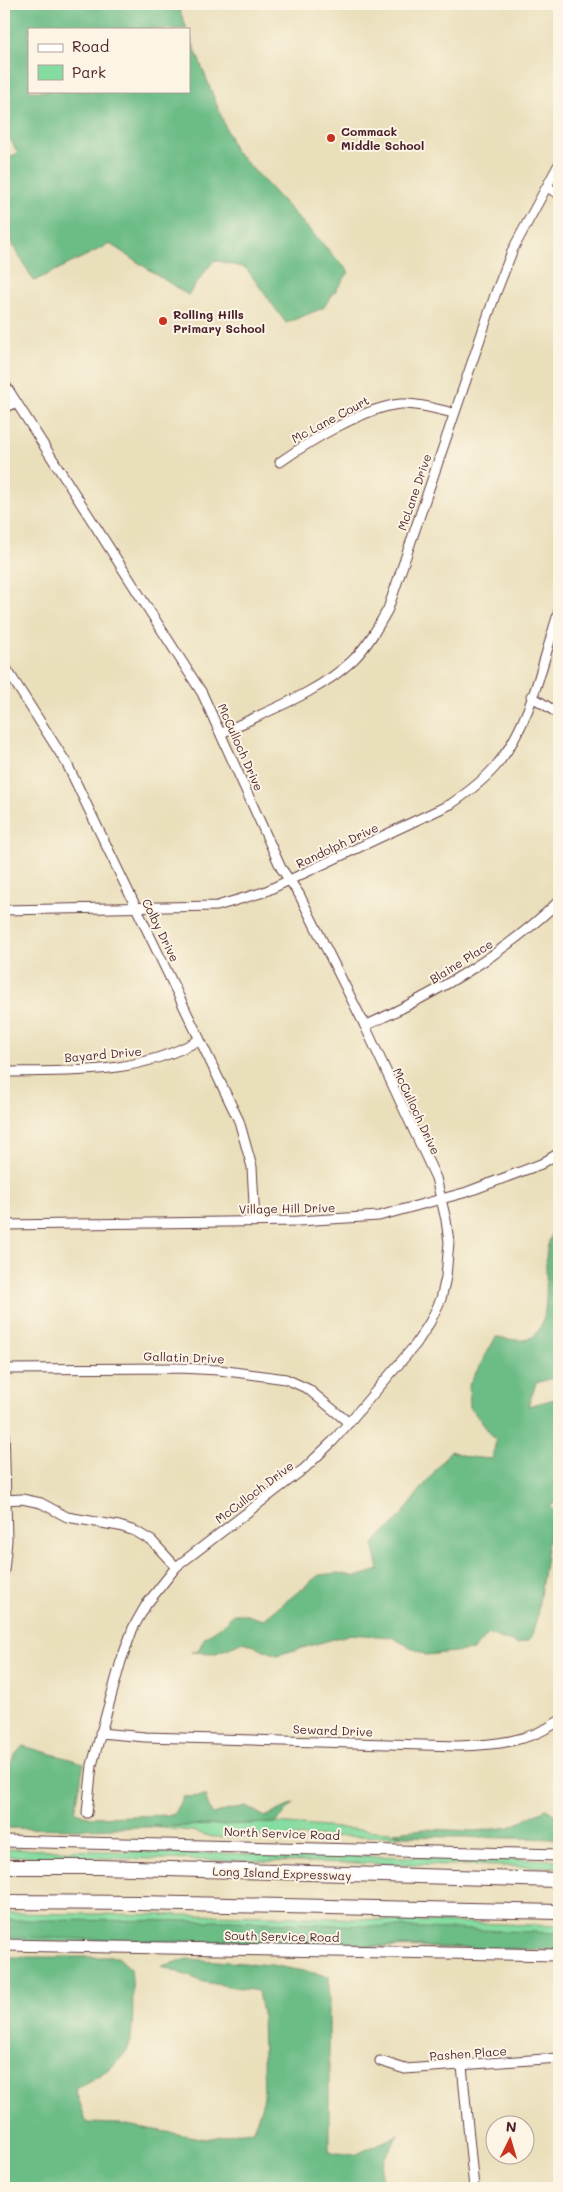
<svg xmlns="http://www.w3.org/2000/svg" width="563" height="2192" font-family="Mali,sans-serif">
	<style>
		.green { fill: #85dca0; stroke: #687e66 }
		.forest { fill: #6cbc86; stroke: #5b6e58 }
		.lines { fill: none; stroke-linecap: round; stroke-linejoin: round }
		.minor-casing { stroke: #623c41; stroke-width: 11 }
		.major-casing { stroke: #623c41; stroke-width: 13 }
		.highway-casing { stroke: #623c41; stroke-width: 16 }
		.minor { stroke: #fff; stroke-width: 9 }
		.major { stroke: #fff; stroke-width: 11 }
		.highway { stroke: #fff; stroke-width: 14 }
		.poi-dot { fill: #c8321e; stroke: #fcf5e5; stroke-width: 2 }
		.labels { text-anchor: middle; dominant-baseline: central; stroke-width: 4; stroke-linejoin: round; paint-order: stroke }
		.poi-label { font-size: 12px; font-weight: bold; fill: #4a1f2b; stroke: #fcf5e5; text-anchor: start }
		.street-label { font-size: 12px; fill: #4a1f2b; stroke: #fcf5e5 }
	</style>
	<rect width="100%" height="100%" fill="#fcf5e5"/>
	<filter id="ink" filterUnits="userSpaceOnUse"><feTurbulence type="fractalNoise" baseFrequency=".02" numOctaves="2"/><feDisplacementMap in="SourceGraphic" scale="10" xChannelSelector="R" yChannelSelector="G"/><feConvolveMatrix kernelMatrix="1 2 1 2 8 2 1 2 1" color-interpolation-filters="sRGB"/></filter>
	<filter id="wash" filterUnits="userSpaceOnUse"><feTurbulence type="fractalNoise" baseFrequency=".0096" numOctaves="4" result="noise"/><feDisplacementMap in="SourceGraphic" scale="20" xChannelSelector="R" yChannelSelector="G"/><feGaussianBlur stdDeviation="1.12" result="paint"/><feColorMatrix in="noise" values="0 0 0 0 0 0 0 0 0 0 0 0 0 0 0 0 0 1.4 0 .05"/><feComposite in="paint" operator="in"/></filter>
	<g filter="url(#wash)">
		<rect width="100%" height="100%" fill="#eadfbb"/>
		<g class="green">
			<polygon points="275,1823 391,1832 405,1836 212,1837 193,1831 153,1827"/>
			<polygon points="4,1849 559,1860 559,1867 4,1856"/>
			<polygon points="4,1913 273,1916 559,1926 559,1950 4,1941"/>
		</g>
		<g class="forest">
			<polygon points="4,4 177,4 187,29 29,29 29,91 189,91 189,34 234,149 349,272 323,308 286,323 246,268 214,260 188,295 110,244 34,281 4,230 4,160 18,153 4,129"/>
			<path d="M559,1220V1278L556,1282L559,1292V1376L536,1383L528,1406L559,1398V1499L550,1507L559,1516V1523L551,1524L536,1622L530,1640L517,1644L489,1634L473,1650L426,1655L391,1637L351,1634L277,1655L244,1642L216,1653L191,1652L198,1651L205,1637L220,1627L234,1614H244L263,1620L319,1575L339,1573L356,1577L379,1570L373,1544L400,1517L450,1451L468,1457L492,1459L496,1441L470,1407L469,1385L496,1337C505,1338 515,1341 524,1340C553,1337 545,1279 546,1260C546,1247 552,1230 559,1220Z"/>
			<path d="M23,1746L84,1763L75,1812L92,1817L173,1815L183,1797L205,1796L212,1814L246,1806L265,1817L295,1803L275,1823L82,1829L4,1828C4,1801 1,1765 23,1746Z"/>
			<polygon points="546,1809 559,1817 559,1839 405,1836 394,1832 424,1829 476,1831 510,1827"/>
			<polygon points="4,1920 231,1921 559,1933 559,1950 4,1937"/>
			<path d="M4,1957H118L131,1969C133,1983 135,2039 127,2050C115,2069 93,2078 75,2089L87,2123L121,2124L206,2139L254,2130L264,2097L262,2014L258,1991L204,1982L162,1966L187,1959L272,1965L329,1976V2152L355,2155L398,2135L384,2159L381,2181L367,2188H4Z"/>
		</g>
	</g>
	<g filter="url(#ink)">
		<g class="lines">
			<g class="minor-casing">
				<g id="minor">
					<polyline points="547,187 559,194"/>
					<polyline points="4,383 202,693 281,868 299,894 365,1026 436,1178 446,1220 449,1242 446,1277 441,1299 430,1322 416,1344 333,1441 305,1468 176,1567 146,1605 133,1628 121,1661 92,1765 87,1813"/>
					<polyline points="4,409 15,402"/>
					<path d="M280,462C310,441 365,407 401,404C418,403 436,409 453,413"/>
					<polyline points="4,665 67,764 239,1121 252,1167 255,1221"/>
					<polyline points="531,696 559,714"/>
					<path d="M222,733C266,711 317,694 353,660C368,645 378,627 388,609L495,295L513,249L559,164"/>
					<path d="M4,910L217,906L264,892L451,804C467,793 482,782 495,767C531,725 542,663 559,611"/>
					<path d="M365,1026C436,993 502,956 559,901"/>
					<path d="M4,1072C73,1071 137,1075 199,1040"/>
					<polyline points="4,1225 298,1221 379,1216 467,1192 541,1164 559,1153"/>
					<polyline points="4,1369 179,1368 219,1370 286,1379 308,1389 349,1423"/>
					<polyline points="4,1426 7,1540 4,1571"/>
					<polyline points="4,1500 22,1499 41,1503 67,1517 119,1526 135,1531 152,1541 176,1567"/>
					<path d="M100,1733L145,1737L458,1746C494,1745 529,1742 559,1721"/>
					<polyline points="380,2061 405,2069 559,2058"/>
					<polyline points="462,2066 474,2188"/>
				</g>
			</g>
			<g class="major-casing">
				<g id="major">
					<polyline points="4,1841 559,1855"/>
					<polyline points="4,1945 559,1955"/>
				</g>
			</g>
			<g class="highway-casing">
				<g id="highway">
					<polyline points="4,1867 98,1867 559,1880"/>
					<polyline points="4,1902 139,1903 559,1912"/>
				</g>
			</g>
			<use href="#minor" class="minor"/>
			<use href="#major" class="major"/>
			<use href="#highway" class="highway"/>
		</g>
	</g>
	<g class="poi-dot">
		<circle cx="331" cy="138" r="5"/>
		<circle cx="163" cy="321" r="5"/>
	</g>
	<g class="labels">
		<g class="poi-label">
			<text x="341" y="131">Commack<tspan x="341" dy="14">Middle School</tspan></text>
			<text x="173" y="314">Rolling Hills<tspan x="173" dy="14">Primary School</tspan></text>
		</g>
		<g class="street-label">
			<text transform="translate(330 419) rotate(-28)">Mc Lane Court</text>
			<text transform="translate(414 492) rotate(-71)">McLane Drive</text>
			<text transform="translate(241 747) rotate(66)">McCulloch Drive</text>
			<text transform="translate(337 845) rotate(-25)">Randolph Drive</text>
			<text transform="translate(161 930) rotate(64)">Colby Drive</text>
			<text transform="translate(461 961) rotate(-32)">Blaine Place</text>
			<text transform="translate(103 1054) rotate(-5)">Bayard Drive</text>
			<text transform="translate(417 1111) rotate(65)">McCulloch Drive</text>
			<text transform="translate(287 1208) rotate(-1)">Village Hill Drive</text>
			<text transform="translate(184 1357) rotate(2)">Gallatin Drive</text>
			<text transform="translate(254 1492) rotate(-37)">McCulloch Drive</text>
			<text transform="translate(333 1730) rotate(2)">Seward Drive</text>
			<text transform="translate(282 1833) rotate(2)">North Service Road</text>
			<text transform="translate(282 1873) rotate(2)">Long Island Expressway</text>
			<text transform="translate(282 1936) rotate(1)">South Service Road</text>
			<text transform="translate(468 2053) rotate(-4)">Pashen Place</text>
		</g>
	</g>
	<rect width="563" height="2192" fill="none" stroke="#fcf5e5" stroke-width="20"/>
	<rect x="28" y="28" width="162" height="65" fill="#fcf5e5" stroke="#b59f9b"/>
	<rect x="38" y="44" width="25" height="8" fill="#ffffff" stroke="#b59f9b"/>
	<text x="72" y="52" font-size="15" fill="#4a1f2b">Road</text>
	<rect x="38" y="65" width="25" height="15" fill="#85dca0" stroke="#b59f9b"/>
	<text x="72" y="78" font-size="15" fill="#4a1f2b">Park</text>
	<g transform="translate(510 2140) rotate(5)"><circle r="24" fill="#fcf5e5" stroke="#b59f9b"/>
	<path d="M0-4L9 19L0 12L-9 19Z" fill="#c8321e"/>
	<text y="-8" font-size="14" font-weight="bold" text-anchor="middle" fill="#4a1f2b">N</text>
	</g>
</svg>
